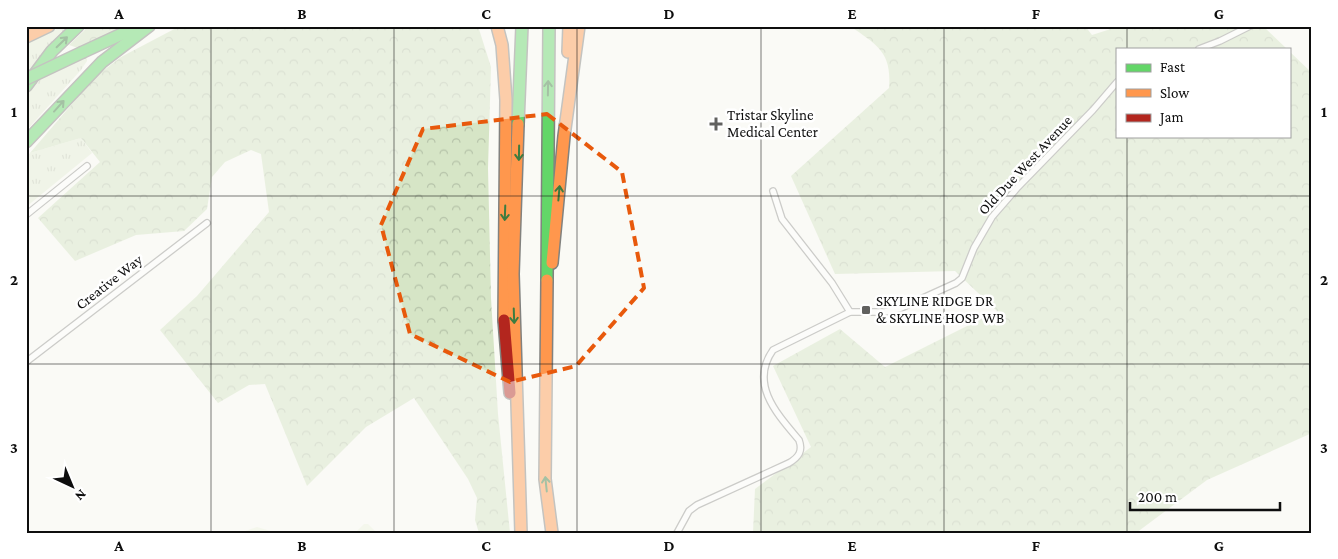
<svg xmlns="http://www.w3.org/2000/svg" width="1338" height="559" font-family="'Crimson Pro',serif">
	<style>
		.grass { fill: url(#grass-tufts) }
		.forest { fill: url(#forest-crowns) }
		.pitch { fill: #eef3e0 }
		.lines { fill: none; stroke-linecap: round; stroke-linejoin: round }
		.street-casing { stroke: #949492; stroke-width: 8 }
		.fast-casing { stroke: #82827f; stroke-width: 14 }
		.slow-casing { stroke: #82827f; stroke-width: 14 }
		.jam-casing { stroke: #82827f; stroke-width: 14 }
		.street { stroke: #fefefe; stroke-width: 5.5 }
		.fast { stroke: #63d668; stroke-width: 11 }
		.slow { stroke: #ff974d; stroke-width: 11 }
		.jam { stroke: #b3261e; stroke-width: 11 }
		.fast-bridge-casing { stroke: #82827f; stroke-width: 14; stroke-linecap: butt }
		.fast-bridge { stroke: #63d668; stroke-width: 11 }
		.oneway { stroke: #3d7c40 }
		.marked { fill: none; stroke: #e8590c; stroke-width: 4; stroke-dasharray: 10 6; stroke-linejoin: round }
		.grid { fill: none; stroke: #0e0e0e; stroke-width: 1; stroke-opacity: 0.55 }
		.poi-dot { fill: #61615f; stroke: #fff; stroke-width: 2 }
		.labels { text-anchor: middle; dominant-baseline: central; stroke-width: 5; stroke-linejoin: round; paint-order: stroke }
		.poi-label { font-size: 15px; fill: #0e0e0e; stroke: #fff; text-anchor: start }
		.street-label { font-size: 15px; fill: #0e0e0e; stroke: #fff }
		.neatline { fill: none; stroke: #0e0e0e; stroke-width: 2 }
		.grid-label { font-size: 16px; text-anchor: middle; font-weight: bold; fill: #0e0e0e }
	</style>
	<defs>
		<pattern id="grass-tufts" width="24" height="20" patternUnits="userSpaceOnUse" patternTransform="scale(1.25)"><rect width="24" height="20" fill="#e5eed7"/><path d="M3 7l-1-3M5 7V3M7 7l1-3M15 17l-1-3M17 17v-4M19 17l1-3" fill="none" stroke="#c3cbb7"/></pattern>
		<pattern id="forest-crowns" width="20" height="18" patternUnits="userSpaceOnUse" patternTransform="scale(1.25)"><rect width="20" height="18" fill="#d6e5c6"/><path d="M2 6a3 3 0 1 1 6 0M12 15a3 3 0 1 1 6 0" fill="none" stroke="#b6c3a9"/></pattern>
	</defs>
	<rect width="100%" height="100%" fill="#fafaf5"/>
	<g class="grass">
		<polygon points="63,26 74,26 31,72 26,75 26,43"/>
		<polygon points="87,57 87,61 81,70 26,131 26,92 33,82"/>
		<polygon points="81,138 92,153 26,207 26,158 30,153"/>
	</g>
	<g class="forest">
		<polygon points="89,26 127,26 81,49 69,45"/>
		<polygon points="180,26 478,26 491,67 488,168 491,298 498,414 510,533 479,533 475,520 477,498 468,479 414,398 366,427 307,486 265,384 249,385 218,403 160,330 197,296 269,212 261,154 251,150 225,162 212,177 207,209 184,231 136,235 75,261 38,218 100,162 81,138 30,153 95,77 121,57"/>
		<path d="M850,26H1085L1092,35L1120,26H1263L1287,49H1117V136H1289V51L1312,73V433L1207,480L1136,533H753L755,489L811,447L773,366L840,329L885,367L997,311L955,271L835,274L791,176L889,88C892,52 877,45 850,26Z"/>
	</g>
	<g class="pitch">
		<polygon points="364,524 368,524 377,533 355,533"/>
		<polygon points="257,527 277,533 240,533"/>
	</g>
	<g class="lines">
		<g class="street-casing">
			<g id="street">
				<polyline points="1199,49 1220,41 1250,26"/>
				<polyline points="773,191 782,219 832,283 850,312"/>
				<polyline points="26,215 87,166"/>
				<polyline points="26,362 207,223"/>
				<path d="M677,533L689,511L697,505L789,463C799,457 803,451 799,440C777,414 749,384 773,350L850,312H885L901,308L956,283L962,278L974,248L992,217L1018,187L1093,110L1117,82"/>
			</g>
		</g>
		<g class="fast-casing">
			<g id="fast">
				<polyline points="83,52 139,26"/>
				<polyline points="26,86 52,51 78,26"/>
				<polyline points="518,124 522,26"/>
				<polyline points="26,142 102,62 149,26"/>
				<polyline points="547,280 549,26"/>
			</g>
		</g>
		<g class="slow-casing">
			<g id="slow">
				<polyline points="497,26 502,45 506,100 504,320"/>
				<polyline points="26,37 49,26"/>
				<polyline points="568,52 569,26"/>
				<polyline points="518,124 513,274 521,533"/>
				<polyline points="552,263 564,136 579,26"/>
				<polyline points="547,280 545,479 552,533"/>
			</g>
		</g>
		<g class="jam-casing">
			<polyline id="jam" points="504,320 510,393"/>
		</g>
		<use href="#street" class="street"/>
		<use href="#fast" class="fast"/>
		<use href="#slow" class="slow"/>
		<use href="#jam" class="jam"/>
		<g class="fast-bridge-casing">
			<polyline id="fast-bridge" points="26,79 83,52"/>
		</g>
		<use href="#fast-bridge" class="fast-bridge"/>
	</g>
	<defs><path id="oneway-shaft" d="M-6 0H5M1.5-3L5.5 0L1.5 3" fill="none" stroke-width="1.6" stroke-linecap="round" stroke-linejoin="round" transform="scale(1.25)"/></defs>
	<g class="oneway">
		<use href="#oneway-shaft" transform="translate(62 42) rotate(-44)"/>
		<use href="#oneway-shaft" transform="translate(548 88) rotate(-89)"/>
		<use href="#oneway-shaft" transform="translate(59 106) rotate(-48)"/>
		<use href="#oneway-shaft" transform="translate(519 153) rotate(91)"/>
		<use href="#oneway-shaft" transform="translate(559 193) rotate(-85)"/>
		<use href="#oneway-shaft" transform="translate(505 213) rotate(92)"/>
		<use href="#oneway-shaft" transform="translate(514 316) rotate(88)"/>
		<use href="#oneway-shaft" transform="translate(546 484) rotate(-96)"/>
	</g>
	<path d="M0 0H1338V559H0ZM547,114L622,172L644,288L576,366L510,382L410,334L381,225L423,129Z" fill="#fafaf5" fill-opacity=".55" fill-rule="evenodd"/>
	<path class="marked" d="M547,114L622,172L644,288L576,366L510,382L410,334L381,225L423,129Z"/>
	<path class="grid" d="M211,26V533M394,26V533M577,26V533M761,26V533M944,26V533M1127,26V49M1127,136V533M26,196H1312M26,364H1312"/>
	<g class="poi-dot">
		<path d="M713.5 116.5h5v5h5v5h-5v5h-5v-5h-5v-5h5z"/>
		<rect x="861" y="305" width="10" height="10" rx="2.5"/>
	</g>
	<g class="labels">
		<g class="poi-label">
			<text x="727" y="115">Tristar Skyline<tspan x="727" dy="17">Medical Center</tspan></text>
			<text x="876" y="301">SKYLINE RIDGE DR<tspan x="876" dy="17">&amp; SKYLINE HOSP WB</tspan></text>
		</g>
		<g class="street-label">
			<text transform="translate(1025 165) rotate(-47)">Old Due West Avenue</text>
			<text transform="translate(109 282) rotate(-38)">Creative Way</text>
		</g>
	</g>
	<rect width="1338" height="559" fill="none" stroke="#ffffff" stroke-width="55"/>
	<rect x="1116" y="48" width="175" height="90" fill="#ffffff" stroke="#9f9f9f"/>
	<rect x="1126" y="64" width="25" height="8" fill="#63d668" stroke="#9f9f9f"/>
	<text x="1160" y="72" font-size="15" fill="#0e0e0e">Fast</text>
	<rect x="1126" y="89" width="25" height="8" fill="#ff974d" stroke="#9f9f9f"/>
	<text x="1160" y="98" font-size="15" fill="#0e0e0e">Slow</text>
	<rect x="1126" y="114" width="25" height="8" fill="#b3261e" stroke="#9f9f9f"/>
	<text x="1160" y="122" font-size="15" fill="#0e0e0e">Jam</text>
	<g transform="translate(72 486) rotate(136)" stroke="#ffffff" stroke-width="4" paint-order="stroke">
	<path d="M0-4L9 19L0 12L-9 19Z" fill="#0e0e0e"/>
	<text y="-8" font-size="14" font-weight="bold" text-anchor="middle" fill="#0e0e0e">N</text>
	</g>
	<path d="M1130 502v8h150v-8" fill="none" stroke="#0e0e0e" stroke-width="2.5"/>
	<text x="1138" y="502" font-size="15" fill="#0e0e0e" stroke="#ffffff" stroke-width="4" paint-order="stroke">200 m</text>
	<rect x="28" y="28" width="1282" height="504" class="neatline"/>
	<g class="grid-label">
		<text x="119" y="19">A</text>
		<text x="302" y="19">B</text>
		<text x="486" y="19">C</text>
		<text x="669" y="19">D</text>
		<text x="852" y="19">E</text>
		<text x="1036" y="19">F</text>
		<text x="1219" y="19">G</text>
		<text x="14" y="117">1</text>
		<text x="1324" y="117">1</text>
		<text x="14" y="285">2</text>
		<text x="1324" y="285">2</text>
		<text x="14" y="453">3</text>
		<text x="1324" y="453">3</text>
		<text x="119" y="551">A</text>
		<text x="302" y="551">B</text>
		<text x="486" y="551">C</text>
		<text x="669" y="551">D</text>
		<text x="852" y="551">E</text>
		<text x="1036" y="551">F</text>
		<text x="1219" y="551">G</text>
	</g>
</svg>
